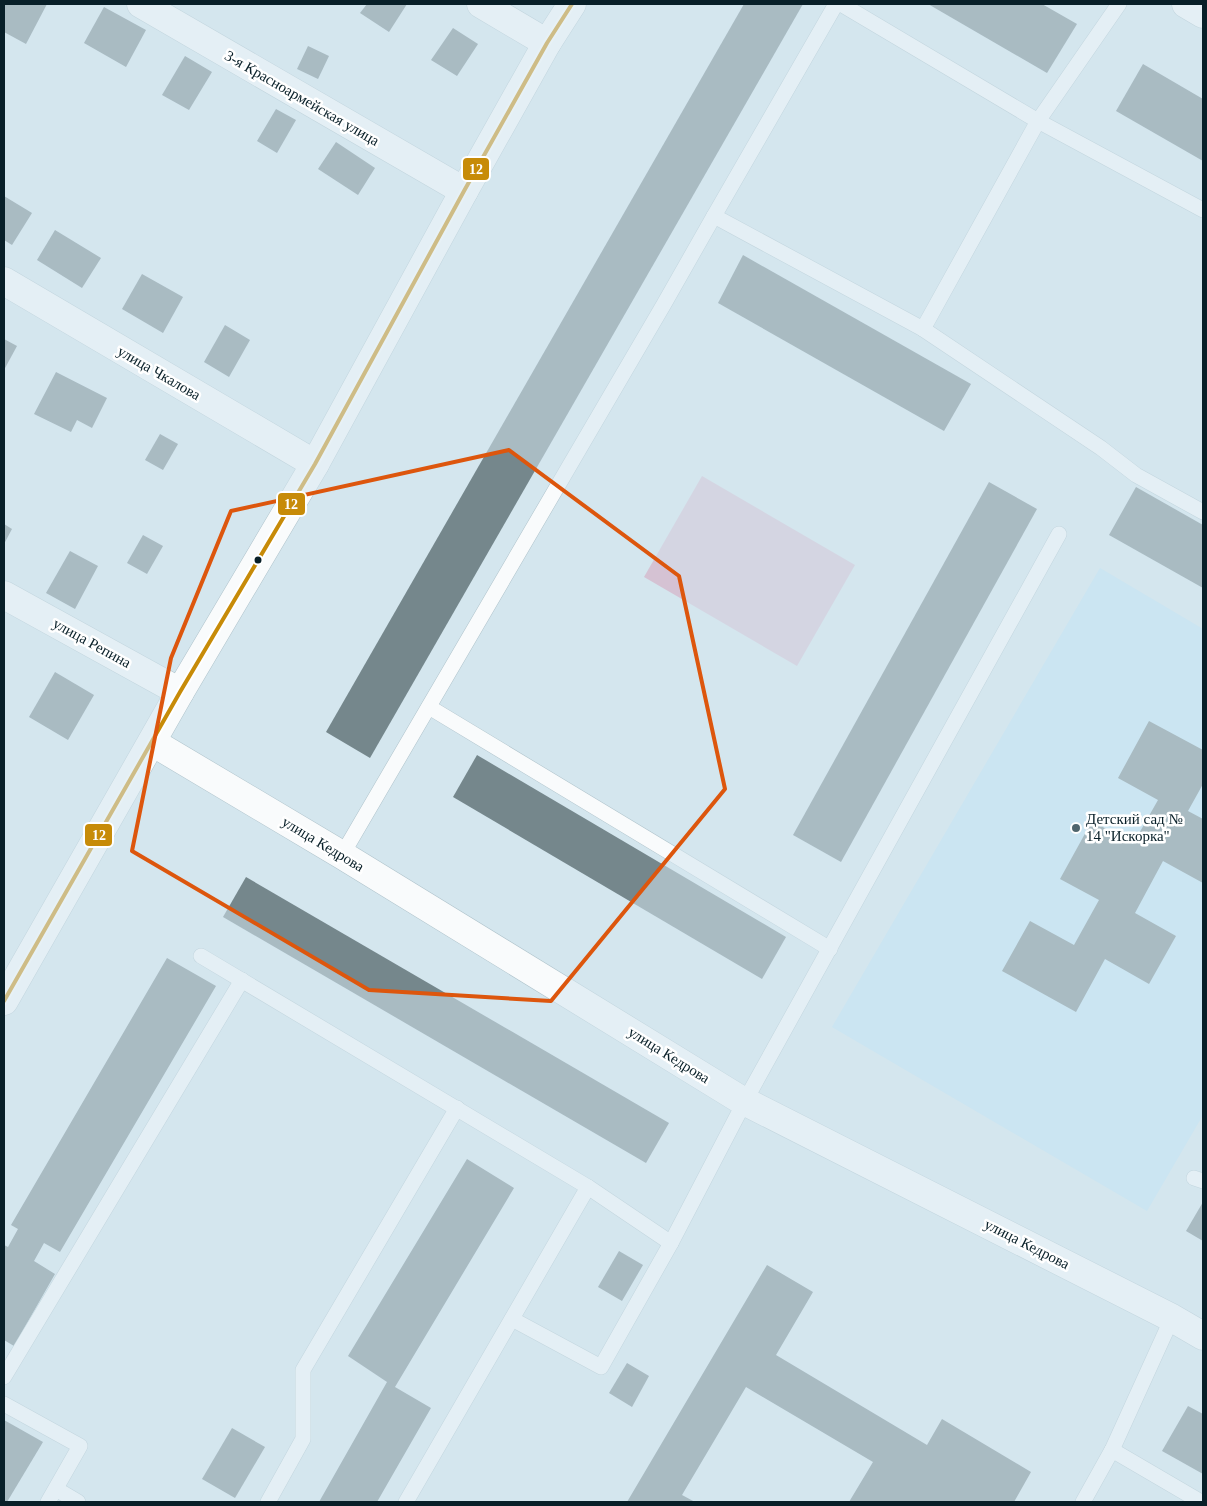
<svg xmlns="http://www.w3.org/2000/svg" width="1207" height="1506" font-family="'Times New Roman',serif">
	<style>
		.built { fill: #c0e4f5 }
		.green { fill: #d5c2d3 }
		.building { fill: #75878c }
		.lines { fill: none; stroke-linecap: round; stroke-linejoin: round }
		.service-casing { stroke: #afc3cb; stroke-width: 16 }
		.minor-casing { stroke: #afc3cb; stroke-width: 29 }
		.tertiary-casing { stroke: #afc3cb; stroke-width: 29 }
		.service { stroke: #f9fbfc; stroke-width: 15 }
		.minor { stroke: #f9fbfc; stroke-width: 28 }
		.tertiary { stroke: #f9fbfc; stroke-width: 28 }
		.bus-1-casing { stroke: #fff; stroke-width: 8 }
		.bus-1 { stroke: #c78b08; stroke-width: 4 }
		.marked { fill: none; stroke: #dd560d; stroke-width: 4; stroke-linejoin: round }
		.bus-dot { fill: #081f28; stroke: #fff; stroke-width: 2 }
		.poi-dot { fill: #4f656d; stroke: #fff; stroke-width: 2 }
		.labels { text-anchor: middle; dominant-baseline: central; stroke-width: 5; stroke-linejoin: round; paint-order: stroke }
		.street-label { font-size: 15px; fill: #081f28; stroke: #fff }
		.poi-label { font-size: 15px; fill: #081f28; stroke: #fff; text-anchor: start }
		.line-badge { stroke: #fff; stroke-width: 2 }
		.badge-label { font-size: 14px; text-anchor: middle; font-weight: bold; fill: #fff }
	</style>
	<rect width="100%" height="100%" fill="#d4e6ee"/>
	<polygon class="built" points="1100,568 1203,629 1203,1115 1147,1211 832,1027"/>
	<polygon class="green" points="702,476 855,565 797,666 644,577"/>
	<g class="building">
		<polygon points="4,4 47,4 26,44 4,32"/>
		<polygon points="367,4 407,4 389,32 360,13"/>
		<polygon points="744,4 803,4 370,758 326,732"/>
		<polygon points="928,4 1042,4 1077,24 1047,73"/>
		<polygon points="104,7 146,30 126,67 84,43"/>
		<polygon points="453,28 478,44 457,76 431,60"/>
		<polygon points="308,46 329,56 318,79 297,69"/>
		<polygon points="185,56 212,72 189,110 162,95"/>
		<polygon points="1143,64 1203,99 1203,161 1116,111"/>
		<polygon points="276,109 296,120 277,153 257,141"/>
		<polygon points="336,142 375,168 358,195 318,169"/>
		<polygon points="4,196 32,213 12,245 4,240"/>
		<polygon points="55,230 101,258 82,288 37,260"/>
		<polygon points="743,255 971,384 944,431 718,303"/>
		<polygon points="142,274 183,297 163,333 122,309"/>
		<polygon points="225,325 250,340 229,377 204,362"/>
		<polygon points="4,339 17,346 4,370"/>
		<polygon points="56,372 107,398 92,428 77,420 71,432 34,414"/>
		<polygon points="160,434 178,444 163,470 145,460"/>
		<polygon points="989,482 1037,509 841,862 793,835"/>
		<polygon points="1136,487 1203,525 1203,588 1109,535"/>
		<polygon points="4,524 12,529 4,544"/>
		<polygon points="143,535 163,546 147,574 127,563"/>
		<polygon points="70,551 98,566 75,609 46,593"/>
		<polygon points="55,672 94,695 68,740 29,717"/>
		<polygon points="1149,721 1203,750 1203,784 1188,811 1203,819 1203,883 1163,861 1135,913 1176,936 1149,984 1105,959 1076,1012 1002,971 1030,921 1074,945 1099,900 1060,879 1092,821 1133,844 1158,800 1118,778"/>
		<polygon points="477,755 786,937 762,979 453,797"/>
		<polygon points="246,877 669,1123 646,1163 223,917"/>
		<polygon points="167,958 216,986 60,1252 44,1243 34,1261 55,1274 14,1346 4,1340 4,1245 8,1247 18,1229 11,1225"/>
		<polygon points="467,1159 514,1188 395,1387 431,1408 377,1502 319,1502 387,1382 348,1356"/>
		<polygon points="1203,1202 1203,1241 1186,1231"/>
		<polygon points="619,1251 643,1265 622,1301 598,1287"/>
		<polygon points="767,1265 813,1292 776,1355 927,1445 942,1419 1031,1472 1014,1502 849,1502 873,1462 746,1387 682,1495 695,1502 627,1502"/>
		<polygon points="627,1363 649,1376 632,1407 609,1393"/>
		<polygon points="1188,1406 1203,1414 1203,1474 1162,1451"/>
		<polygon points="4,1420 43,1442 7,1502 4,1502"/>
		<polygon points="232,1428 265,1447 235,1498 202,1479"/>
	</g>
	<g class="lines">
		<g class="service-casing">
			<g id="service">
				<polyline points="836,4 714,216 923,329 1101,448 1136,475 1203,512"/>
				<polyline points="841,4 1038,121 923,329"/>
				<polyline points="1119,4 1038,121 1203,210"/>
				<polyline points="429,707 830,949"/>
				<polyline points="342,855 664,304 714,216"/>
				<polyline points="201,956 588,1187"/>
				<polyline points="1194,1178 1203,1181"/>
				<polyline points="512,1319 601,1367 671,1243"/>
				<polyline points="4,1377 242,980"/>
				<polyline points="4,1404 80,1446 48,1502"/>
				<polyline points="1112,1450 1201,1502"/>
				<polyline points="56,1489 78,1502"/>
				<polyline points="268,1502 303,1439 303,1370 457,1108"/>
				<polyline points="406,1502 588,1187 671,1243 745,1101 1059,534"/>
				<polyline points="1083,1502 1112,1450 1172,1318"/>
			</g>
		</g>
		<g class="minor-casing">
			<g id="minor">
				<polyline points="141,4 464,191"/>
				<polyline points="481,4 547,43"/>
				<polyline points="4,281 315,464"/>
				<polyline points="4,595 180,692"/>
				<polyline points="152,742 342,855 738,1098 1172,1318 1203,1336"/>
				<polyline points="4,1001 180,692 315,464 464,191 547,43 572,4"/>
			</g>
		</g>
		<g class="tertiary-casing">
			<polyline id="tertiary" points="1186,4 1203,14"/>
		</g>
		<use href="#service" class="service"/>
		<use href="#minor" class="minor"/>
		<use href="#tertiary" class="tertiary"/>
		<g class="bus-1-casing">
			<polyline id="bus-1" points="4,1001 180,692 315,464 464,191 547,43 572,4"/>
		</g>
		<use href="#bus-1" class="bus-1"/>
	</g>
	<path d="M0 0H1207V1506H0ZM509,450L679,576L725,789L551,1001L369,990L132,851L171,658L231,511Z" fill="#d4e6ee" fill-opacity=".55" fill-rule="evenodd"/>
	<path class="marked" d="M509,450L679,576L725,789L551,1001L369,990L132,851L171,658L231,511Z"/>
	<circle class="bus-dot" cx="258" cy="560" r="4.5"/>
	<circle class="poi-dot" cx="1076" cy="828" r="5"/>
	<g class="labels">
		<g class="street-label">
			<text transform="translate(302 98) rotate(30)">3-я Красноармейская улица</text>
			<text transform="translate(159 373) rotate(30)">улица Чкалова</text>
			<text transform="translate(92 643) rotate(29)">улица Репина</text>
			<text transform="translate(323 844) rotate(31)">улица Кедрова</text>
			<text transform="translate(669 1055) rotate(32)">улица Кедрова</text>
			<text transform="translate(1027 1244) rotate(27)">улица Кедрова</text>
		</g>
		<g class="poi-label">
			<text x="1086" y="819">Детский сад №<tspan x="1086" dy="17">14 "Искорка"</tspan></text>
		</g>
	</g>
	<g class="line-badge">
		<rect x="462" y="157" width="28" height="24" rx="5" fill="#c78b08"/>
		<rect x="277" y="492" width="29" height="24" rx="5" fill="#c78b08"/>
		<rect x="84" y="823" width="29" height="24" rx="5" fill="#c78b08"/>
	</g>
	<g class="badge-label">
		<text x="476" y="174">12</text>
		<text x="291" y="509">12</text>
		<text x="99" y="840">12</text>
	</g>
	<rect width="1207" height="1506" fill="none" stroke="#081f28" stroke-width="10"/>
</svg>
